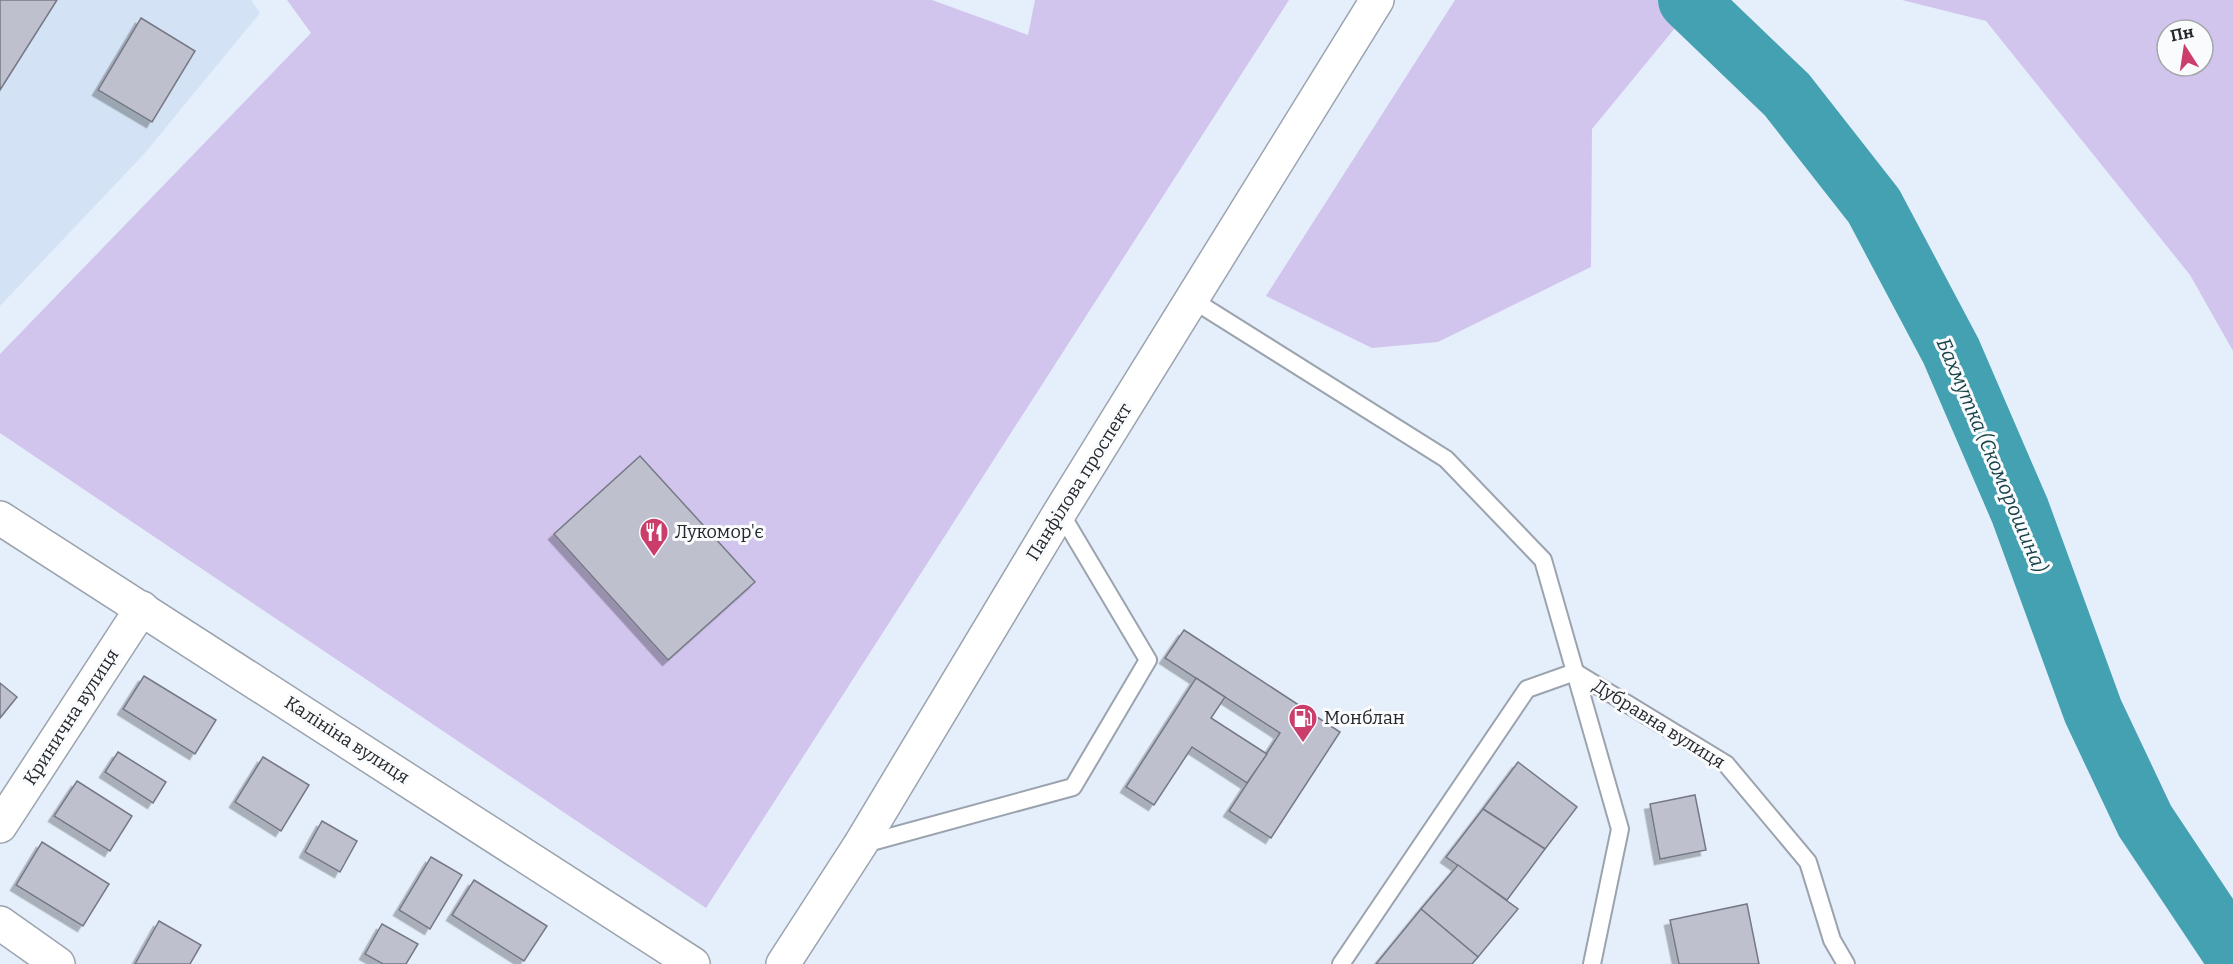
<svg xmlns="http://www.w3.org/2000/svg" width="2233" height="964" font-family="Bitter,serif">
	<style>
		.built { fill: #d3e2f4 }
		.green { fill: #d1c5ed; fill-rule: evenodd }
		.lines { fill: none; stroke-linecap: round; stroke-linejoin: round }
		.river { stroke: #44a1b1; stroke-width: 60 }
		.building { fill: #bec0ce; stroke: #767985; stroke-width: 1.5; filter: url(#shadow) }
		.lane-casing { stroke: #9ba3ae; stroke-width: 20 }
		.street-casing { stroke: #9ba3ae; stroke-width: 36 }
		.secondary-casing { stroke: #9ba3ae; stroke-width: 36 }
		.lane { stroke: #fff; stroke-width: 16 }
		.street { stroke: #fff; stroke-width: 33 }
		.secondary { stroke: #fff; stroke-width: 33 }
		.labels { text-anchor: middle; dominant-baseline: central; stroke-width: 6; stroke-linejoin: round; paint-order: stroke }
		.street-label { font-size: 18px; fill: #24272b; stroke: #f9fbfd }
		.poi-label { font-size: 18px; fill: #24272b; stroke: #f9fbfd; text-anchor: start }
		.water-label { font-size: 20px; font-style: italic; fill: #174249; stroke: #f9fbfd }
	</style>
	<defs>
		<filter id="shadow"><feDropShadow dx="-5.5" dy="5.5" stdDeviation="0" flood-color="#0004"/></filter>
	</defs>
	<rect width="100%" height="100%" fill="#e5effb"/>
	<polygon class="built" points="0,0 251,0 260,13 144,154 0,306"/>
	<g class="green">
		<polygon points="287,0 932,0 1028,35 1035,0 1289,0 706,908 0,433 0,354 311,33"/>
		<polygon points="1455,0 1698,0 1592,129 1591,267 1438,342 1372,348 1266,296"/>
		<path d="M1902,0H2233V351L2190,275L1986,21ZM2167,30H2203V66H2167Z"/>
	</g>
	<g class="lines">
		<polyline class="river" points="1688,0 1787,95 1874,206 1951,351 2020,511 2093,711 2145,821 2233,953"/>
	</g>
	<g class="building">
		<polygon points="0,0 57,0 0,90"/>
		<polygon points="141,18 195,51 152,122 98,90"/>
		<polygon points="640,456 755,582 668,660 554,534"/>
		<polygon points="1184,630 1340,732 1271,838 1229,811 1280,733 1165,658"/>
		<polygon points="144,676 216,720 195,754 123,709"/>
		<polygon points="1196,678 1225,697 1211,718 1267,754 1247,783 1192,747 1154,805 1126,787"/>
		<polygon points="0,683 17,697 0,718"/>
		<polygon points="118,752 166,782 153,803 105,772"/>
		<polygon points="263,757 309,785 281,831 235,802"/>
		<polygon points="1518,762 1577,807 1545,849 1483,809"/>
		<polygon points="77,781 132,816 110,851 54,816"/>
		<polygon points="1695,795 1706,850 1660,859 1650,804"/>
		<polygon points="1483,809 1545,849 1507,900 1446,857"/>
		<polygon points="322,821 357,841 340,872 305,852"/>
		<polygon points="42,842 109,884 83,926 16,885"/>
		<polygon points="431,857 462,875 430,929 399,910"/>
		<polygon points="1458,865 1518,909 1478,957 1421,909"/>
		<polygon points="474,880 547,926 524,961 452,915"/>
		<polygon points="1747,904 1759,964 1679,964 1670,920"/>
		<polygon points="1421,909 1478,957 1472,964 1376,964"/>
		<polygon points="159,921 201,945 190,964 135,964"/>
		<polygon points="382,924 418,944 406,964 383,964 365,954"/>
	</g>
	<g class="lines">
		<g class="lane-casing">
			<g id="lane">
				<polyline points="1193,300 1446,459 1543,560 1620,829 1592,964"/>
				<polyline points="864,844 1073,787 1148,660 1060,512"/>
				<polyline points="1341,964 1527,689 1575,672 1726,764 1808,862 1832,940 1846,964"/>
			</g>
		</g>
		<g class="street-casing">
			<g id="street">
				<polyline points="0,826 142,608"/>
				<polyline points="0,923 58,964"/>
			</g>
		</g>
		<g class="secondary-casing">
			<g id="secondary">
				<polyline points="0,518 693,964"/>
				<polyline points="783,964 860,845 1060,512 1377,0"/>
			</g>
		</g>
		<use href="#lane" class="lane"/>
		<use href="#street" class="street"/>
		<use href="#secondary" class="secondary"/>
	</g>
	<defs>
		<g id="restaurant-pin" transform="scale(1.5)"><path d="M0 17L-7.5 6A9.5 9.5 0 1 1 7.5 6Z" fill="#cb3e6b" stroke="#f9fbfd"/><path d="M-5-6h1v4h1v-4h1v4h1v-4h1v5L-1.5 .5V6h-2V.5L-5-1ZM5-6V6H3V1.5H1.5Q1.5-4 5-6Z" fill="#fff"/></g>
		<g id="fuel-pin" transform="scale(1.5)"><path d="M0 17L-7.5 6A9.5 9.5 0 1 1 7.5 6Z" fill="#cb3e6b" stroke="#f9fbfd"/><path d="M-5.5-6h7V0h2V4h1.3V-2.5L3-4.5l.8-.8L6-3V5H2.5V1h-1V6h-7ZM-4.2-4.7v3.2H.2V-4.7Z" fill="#fff"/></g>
	</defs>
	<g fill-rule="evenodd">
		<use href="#restaurant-pin" x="654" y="532"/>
		<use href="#fuel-pin" x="1303" y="718"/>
	</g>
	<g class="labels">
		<g class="street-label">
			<text transform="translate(1079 482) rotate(-58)">Панфілова проспект</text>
			<text transform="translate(71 717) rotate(-57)">Кринична вулиця</text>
			<text transform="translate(1659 724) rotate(32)">Дубравна вулиця</text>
			<text transform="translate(347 740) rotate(33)">Калініна вулиця</text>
		</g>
		<g class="poi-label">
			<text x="675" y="532">Лукомор'є</text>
			<text x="1324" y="718">Монблан</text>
		</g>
		<g class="water-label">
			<text transform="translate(1992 455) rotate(67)">Бахмутка (Скоморошина)</text>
		</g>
	</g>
	<g transform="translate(2185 48) rotate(348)"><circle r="28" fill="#f9fbfd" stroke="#a4a6a9" stroke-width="1.5"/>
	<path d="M0-4.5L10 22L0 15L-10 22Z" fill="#cb3e6b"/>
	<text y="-9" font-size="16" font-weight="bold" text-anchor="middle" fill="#24272b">Пн</text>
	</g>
</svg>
